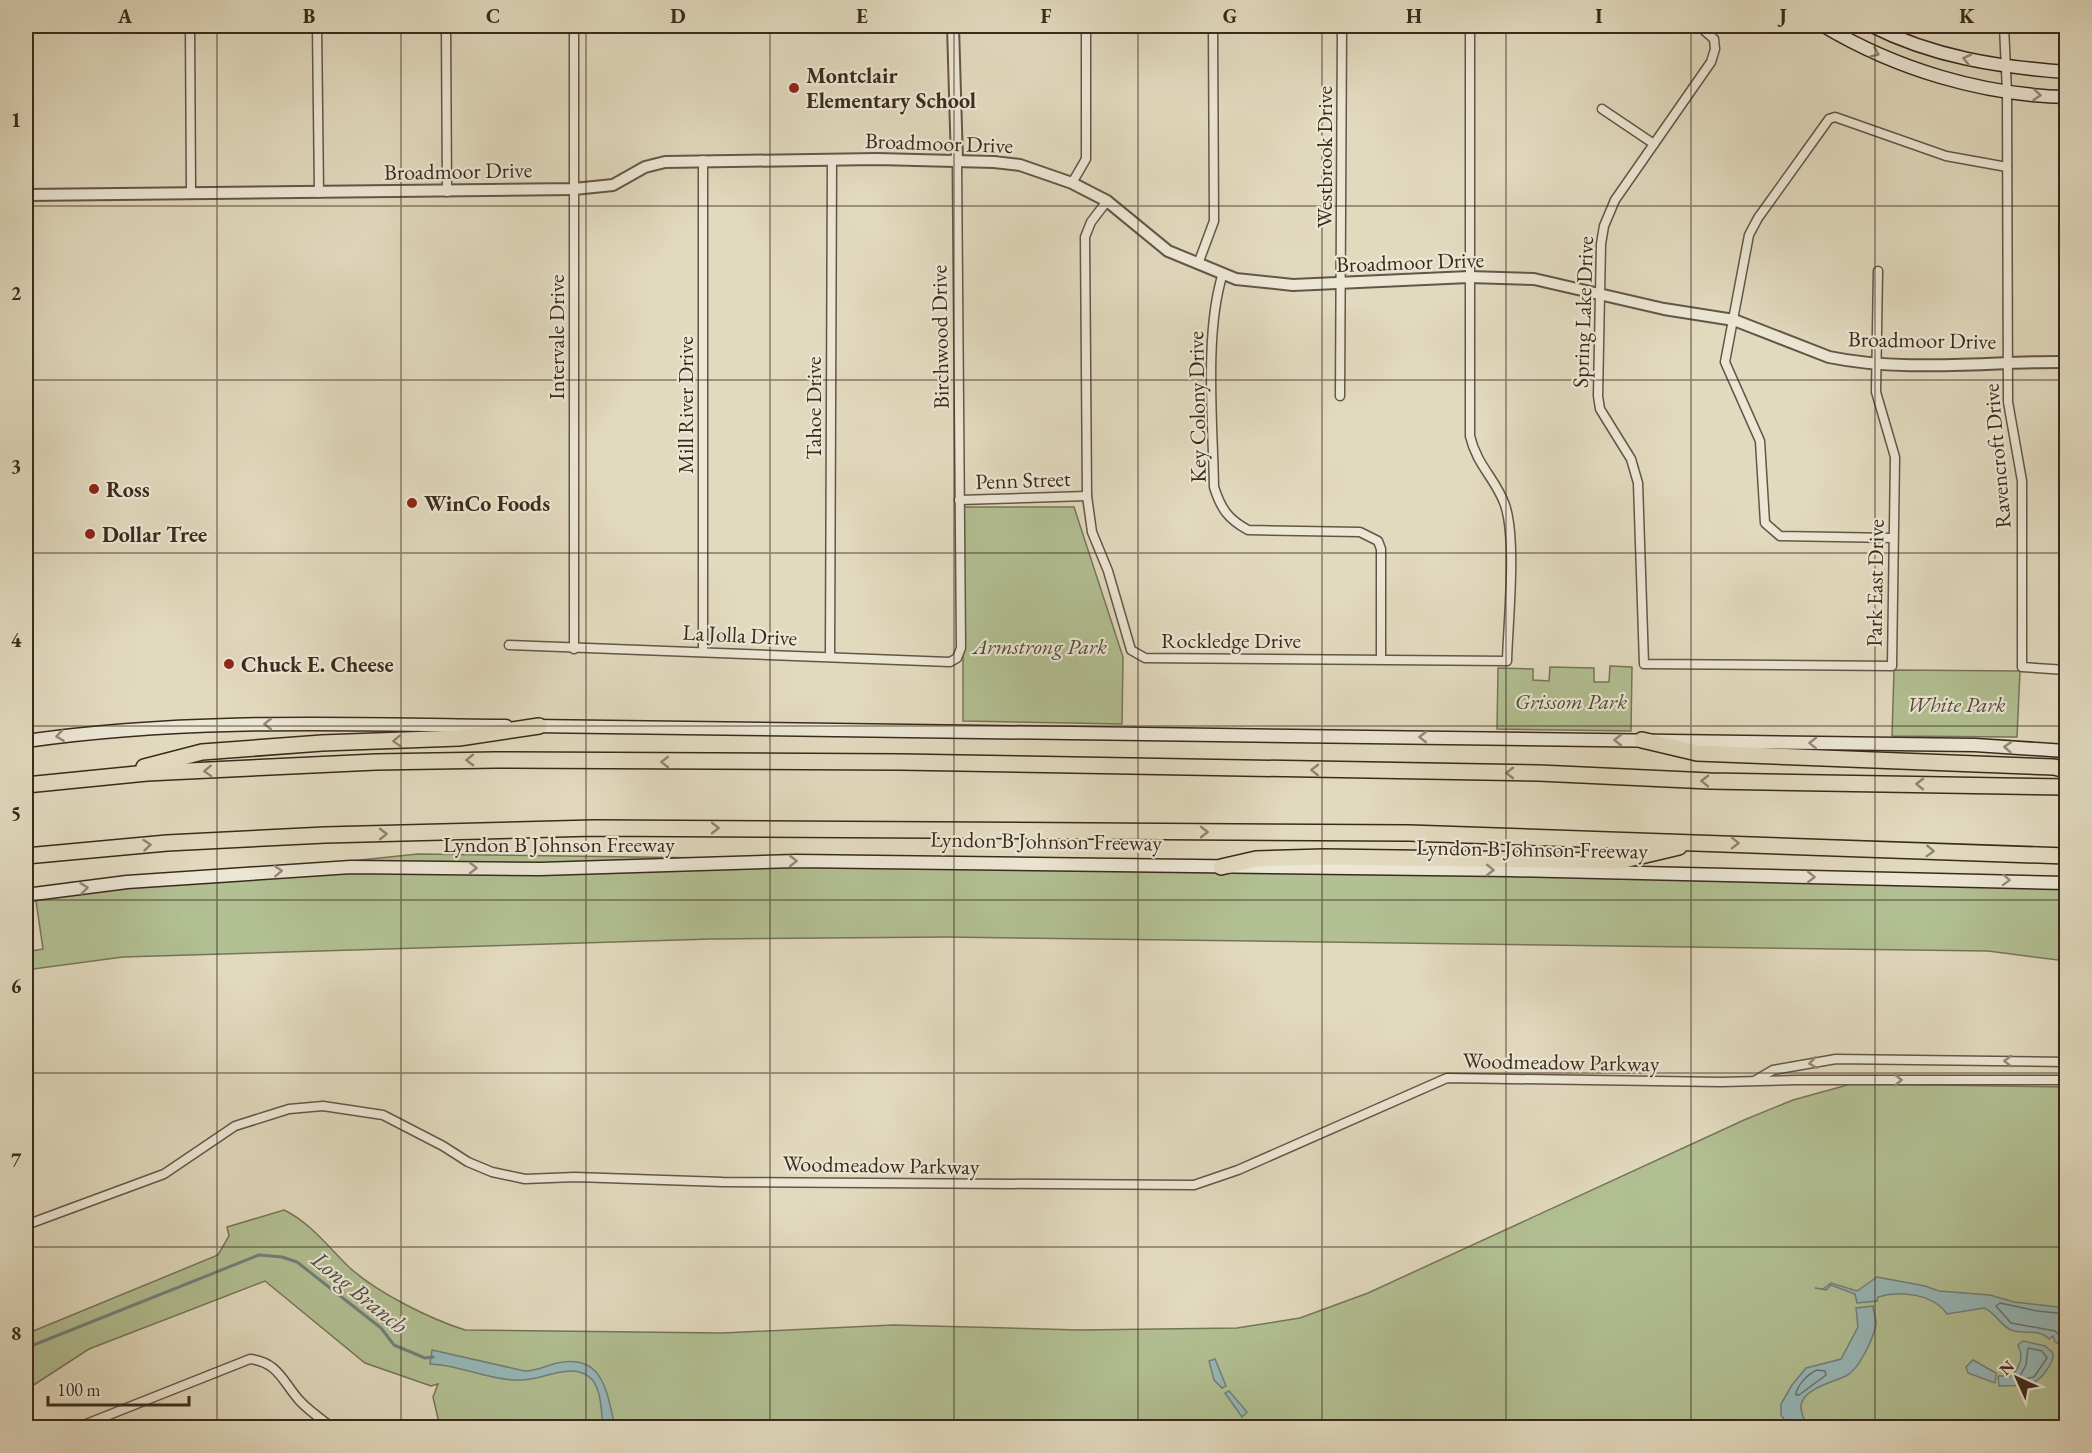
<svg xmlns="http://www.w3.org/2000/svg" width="2092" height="1453" font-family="'EB Garamond',serif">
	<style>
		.green { fill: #b2c093; stroke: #767558; stroke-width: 1.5 }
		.water { fill: #97b9ba; stroke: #72807b; stroke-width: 1.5 }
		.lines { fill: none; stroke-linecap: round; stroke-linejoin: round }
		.shore { stroke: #68726c; stroke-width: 1.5 }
		.stream { stroke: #72807b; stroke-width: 3 }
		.minor-casing { stroke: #645646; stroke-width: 11 }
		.tertiary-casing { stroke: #645646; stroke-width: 14 }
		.secondary-casing { stroke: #3a2a1d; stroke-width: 15 }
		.motorway-casing { stroke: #3a2a1d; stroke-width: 18 }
		.minor { stroke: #ece7d5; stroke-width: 8 }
		.tertiary { stroke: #ece7d5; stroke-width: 10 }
		.secondary { stroke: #ece7d5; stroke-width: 12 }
		.motorway { stroke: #e2dabf; stroke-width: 15 }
		.oneway { stroke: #938879 }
		.oneway2 { stroke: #8e826e }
		.grid { fill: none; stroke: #3a2a1d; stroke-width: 1.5; stroke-opacity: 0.55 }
		.poi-dot { fill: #8f2418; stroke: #ece7d5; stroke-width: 2 }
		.labels { text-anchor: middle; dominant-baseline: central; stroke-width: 4.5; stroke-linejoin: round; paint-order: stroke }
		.poi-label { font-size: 22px; font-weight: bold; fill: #3a2a1d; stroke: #ece7d5; text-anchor: start }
		.street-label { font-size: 22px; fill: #3a2a1d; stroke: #ece7d5 }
		.park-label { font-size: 22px; font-style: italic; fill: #524835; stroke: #ece7d5 }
		.water-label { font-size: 24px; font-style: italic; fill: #514e44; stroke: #ece7d5 }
		.neatline { fill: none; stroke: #3a2a1d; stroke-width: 2 }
		.grid-label { font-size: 20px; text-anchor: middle; font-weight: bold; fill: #3a2a1d }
	</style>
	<rect width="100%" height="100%" fill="#e2dabf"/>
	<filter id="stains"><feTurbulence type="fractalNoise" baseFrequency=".00333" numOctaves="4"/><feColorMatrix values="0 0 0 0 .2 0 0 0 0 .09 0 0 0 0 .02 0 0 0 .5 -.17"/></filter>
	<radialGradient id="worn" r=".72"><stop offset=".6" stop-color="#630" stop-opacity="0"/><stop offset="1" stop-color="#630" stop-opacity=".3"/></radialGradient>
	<g class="green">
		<polygon points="963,507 1074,507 1123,657 1122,724 963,721"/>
		<polygon points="1610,666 1632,667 1631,731 1497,729 1498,668 1533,669 1533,680 1549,681 1550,667 1594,668 1594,682 1609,682"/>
		<polygon points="1894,670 2020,671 2017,737 1892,736"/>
		<polygon points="418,854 2066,877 2066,961 1988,951 947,937 711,939 123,957 26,970 26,952 43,949 36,901 59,891"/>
		<path d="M1851,1084L2066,1087V1427H440L433,1397L438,1384L431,1386L365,1363L265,1281L89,1349L26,1390V1334L218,1255L229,1236L227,1227L284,1210C311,1223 329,1248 350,1268C378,1293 430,1319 465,1330L722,1333L893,1325L1079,1330L1237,1328L1300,1318L1368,1293L1744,1120L1793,1100Z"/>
	</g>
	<g class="water">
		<path d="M1877,1277L1925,1286L1939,1291L1990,1295L2014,1302L2066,1308V1347L2055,1342L2053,1336L2049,1339C2040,1329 2028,1334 2014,1331C2001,1328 1997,1313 1984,1308L1947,1314C1933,1294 1900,1290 1878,1297L1877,1301L1857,1303L1855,1294L1831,1285L1826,1290L1815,1288L1823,1289L1831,1283L1857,1291Z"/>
		<path d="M1873,1306C1873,1312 1877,1319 1876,1325C1873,1338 1860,1369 1846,1376C1834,1382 1804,1388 1801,1405C1800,1412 1805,1421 1807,1427H1790L1781,1415V1404L1792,1385L1806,1368L1841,1359L1858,1327L1856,1308Z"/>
		<path d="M2023,1341L2045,1346L2053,1353C2054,1360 2050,1365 2046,1371C2034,1389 2019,1385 1999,1386L1998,1376H2012C2020,1366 2024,1357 2018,1345Z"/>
		<path d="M432,1350L525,1371C537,1371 545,1366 557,1363C604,1353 607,1393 615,1427H603C601,1412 602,1385 588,1376C569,1363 542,1380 521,1380C490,1381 461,1365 430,1364Z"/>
		<polygon points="1215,1359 1226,1386 1222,1388 1214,1380 1209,1361"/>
		<polygon points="1973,1360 1996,1373 1995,1383 1968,1373 1966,1367"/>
		<polygon points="1229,1391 1247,1412 1242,1417 1225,1393"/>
	</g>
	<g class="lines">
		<g class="shore">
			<polyline points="2066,1314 2037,1311 2000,1303 1996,1306 2011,1323 2055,1331 2066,1341"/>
			<polygon points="2028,1348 2042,1351 2047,1358 2034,1377 2023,1379 2020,1376 2026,1365"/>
			<path d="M1817,1370L1825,1371L1826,1375L1799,1395H1796C1796,1386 1808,1374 1817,1370Z"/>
		</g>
		<polyline class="stream" points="26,1348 259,1255 282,1257 297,1262 381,1328 394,1345 425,1358 433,1357"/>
		<g class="minor-casing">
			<g id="minor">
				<polyline points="190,26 191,193"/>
				<polyline points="317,26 319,193"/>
				<polyline points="446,26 447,192"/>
				<polyline points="1699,26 1714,39 1715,49 1711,62 1615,200 1604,226 1601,244 1598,396 1600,409 1631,459 1638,483 1644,664 1892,666 1895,457 1876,392 1878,271"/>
				<polyline points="2004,26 2007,92 2008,402 2022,481 2022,667 2066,670"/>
				<polyline points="1602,109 1654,144"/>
				<polyline points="703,160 703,651"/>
				<polyline points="1072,183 1086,159 1086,26"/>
				<path d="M1107,201L1091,222L1085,237L1087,496L1092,532L1108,571L1131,650L1145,658L1507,661C1508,621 1517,541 1505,505C1496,479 1477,466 1470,436V26"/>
				<polyline points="1198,264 1214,221 1213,26"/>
				<path d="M1223,273C1204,332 1213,424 1214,487C1221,509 1228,519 1248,530L1360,532L1378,541L1381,549V658"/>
				<polyline points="1340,396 1342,26"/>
				<polyline points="959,500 1087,496"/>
				<polyline points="1893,538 1780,536 1765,523 1760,441 1725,362 1749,235 1758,218 1829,119 1835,117 1946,156 2007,167"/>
				<polyline points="509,645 950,662 957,658 961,648 957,162"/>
				<polyline points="574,649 574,26"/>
				<polyline points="830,657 832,159"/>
				<polyline points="1756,1080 1773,1070 1836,1059 2066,1062"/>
				<polyline points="26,1225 164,1174 235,1126 289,1109 323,1106 383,1115 443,1146 468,1162 492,1172 525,1179 575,1177 723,1182 1194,1185 1238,1170 1447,1078 1721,1082 1796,1080 2066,1080"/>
				<path d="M76,1428L250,1359C278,1362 283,1382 299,1400C309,1411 321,1419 333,1428"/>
			</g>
		</g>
		<g class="tertiary-casing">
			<g id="tertiary">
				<polyline points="953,26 957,162"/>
				<path d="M26,195L574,189L613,185L645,167L665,162L877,159L994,162L1020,165L1072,183L1107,201L1168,251L1236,279L1293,285L1469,277L1534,279L1664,309L1734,320L1829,357C1906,373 1989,361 2066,362"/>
			</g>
		</g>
		<g class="secondary-casing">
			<g id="secondary">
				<path d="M1824,26C1896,69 1982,95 2066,97"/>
				<path d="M1872,26C1933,57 1999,67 2066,72"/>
				<polyline points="532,726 1975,745 2066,751"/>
				<path d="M26,741C185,718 345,724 506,726"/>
				<polyline points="26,895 127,882 351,867 540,869 796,861 1510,870 2066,883"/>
			</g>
		</g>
		<g class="motorway-casing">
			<g id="motorway">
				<polyline points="1642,740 1697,753 2054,767 2066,770"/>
				<polyline points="144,767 202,752 322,743 459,738 539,726"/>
				<polyline points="26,785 147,773 376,762 495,760 900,762 1539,773 1710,781 2066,787"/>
				<polyline points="26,856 167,843 325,835 594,828 1409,833 2066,856"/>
				<polyline points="1221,867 1256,859 1323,857 1620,861 1679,847"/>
			</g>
		</g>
		<use href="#minor" class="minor"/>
		<use href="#tertiary" class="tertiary"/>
		<use href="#secondary" class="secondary"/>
		<use href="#motorway" class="motorway"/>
	</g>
	<defs><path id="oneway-chevron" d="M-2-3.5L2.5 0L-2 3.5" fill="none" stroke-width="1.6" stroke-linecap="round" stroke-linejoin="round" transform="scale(1.5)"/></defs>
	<g class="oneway">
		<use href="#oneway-chevron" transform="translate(1875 53) rotate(24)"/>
		<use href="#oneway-chevron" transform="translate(1967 59) rotate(-167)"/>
		<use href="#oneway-chevron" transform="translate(2037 95) rotate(5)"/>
		<use href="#oneway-chevron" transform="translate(268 724) rotate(-180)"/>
		<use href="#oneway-chevron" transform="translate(60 736) rotate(172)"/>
		<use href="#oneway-chevron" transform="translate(1423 737) rotate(-179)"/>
		<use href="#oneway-chevron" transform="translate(1618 740) rotate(-179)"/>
		<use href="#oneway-chevron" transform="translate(1813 743) rotate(-179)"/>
		<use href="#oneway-chevron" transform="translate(2008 747) rotate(-176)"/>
		<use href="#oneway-chevron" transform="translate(793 861) rotate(-1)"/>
		<use href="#oneway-chevron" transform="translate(473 868) rotate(1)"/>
		<use href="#oneway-chevron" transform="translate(1490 870) rotate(1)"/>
		<use href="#oneway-chevron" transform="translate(278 871) rotate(-3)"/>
		<use href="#oneway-chevron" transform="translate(1811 877) rotate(1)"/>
		<use href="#oneway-chevron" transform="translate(2006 880) rotate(2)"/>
		<use href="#oneway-chevron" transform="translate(84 888) rotate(-7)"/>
		<use href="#oneway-chevron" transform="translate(2008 1061) rotate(-179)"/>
		<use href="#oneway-chevron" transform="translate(1813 1063) rotate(171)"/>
		<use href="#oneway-chevron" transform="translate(1898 1080)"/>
	</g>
	<g class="oneway2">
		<use href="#oneway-chevron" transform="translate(397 741) rotate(178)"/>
		<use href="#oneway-chevron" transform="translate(470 760) rotate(179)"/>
		<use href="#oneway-chevron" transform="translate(665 762) rotate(-180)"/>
		<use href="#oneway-chevron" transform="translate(1315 770) rotate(-179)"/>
		<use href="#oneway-chevron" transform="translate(208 771) rotate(178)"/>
		<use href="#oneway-chevron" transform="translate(1510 773) rotate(-180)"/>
		<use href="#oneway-chevron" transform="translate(1705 781) rotate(-179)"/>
		<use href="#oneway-chevron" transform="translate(1920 784) rotate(-179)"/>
		<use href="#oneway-chevron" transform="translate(715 828)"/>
		<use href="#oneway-chevron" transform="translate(1204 832)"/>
		<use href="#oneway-chevron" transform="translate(383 834) rotate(-1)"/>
		<use href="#oneway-chevron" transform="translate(1735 843) rotate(1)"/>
		<use href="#oneway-chevron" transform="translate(147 845) rotate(-5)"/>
		<use href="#oneway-chevron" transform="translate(1930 851) rotate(2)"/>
	</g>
	<path class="grid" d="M217,26V1428M401,26V1428M586,26V1428M770,26V1428M954,26V1428M1138,26V1428M1322,26V1428M1506,26V1428M1691,26V1428M1875,26V1428M26,206H2066M26,380H2066M26,553H2066M26,726H2066M26,900H2066M26,1073H2066M26,1247H2066"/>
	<g class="poi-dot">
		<circle cx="794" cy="88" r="6"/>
		<circle cx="94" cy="489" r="6"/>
		<circle cx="412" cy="503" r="6"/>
		<circle cx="90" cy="534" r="6"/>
		<circle cx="229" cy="664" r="6"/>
	</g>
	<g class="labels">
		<g class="poi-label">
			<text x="806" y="75">Montclair<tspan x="806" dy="25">Elementary School</tspan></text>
			<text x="106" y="489">Ross</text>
			<text x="424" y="503">WinCo Foods</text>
			<text x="102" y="534">Dollar Tree</text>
			<text x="241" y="664">Chuck E. Cheese</text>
		</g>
		<g class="street-label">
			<text transform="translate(939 143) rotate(2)">Broadmoor Drive</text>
			<text transform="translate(1324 157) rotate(-90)">Westbrook Drive</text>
			<text transform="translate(458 171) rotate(-1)">Broadmoor Drive</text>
			<text transform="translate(1410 262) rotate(-2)">Broadmoor Drive</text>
			<text transform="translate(1583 312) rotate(-88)">Spring Lake Drive</text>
			<text transform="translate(556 337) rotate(-90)">Intervale Drive</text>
			<text transform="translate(940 337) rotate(-91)">Birchwood Drive</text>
			<text transform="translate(1922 340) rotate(1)">Broadmoor Drive</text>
			<text transform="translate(685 405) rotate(-90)">Mill River Drive</text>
			<text transform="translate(1197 407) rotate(-91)">Key Colony Drive</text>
			<text transform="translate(813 408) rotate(-90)">Tahoe Drive</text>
			<text transform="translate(1997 456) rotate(-95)">Ravencroft Drive</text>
			<text transform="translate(1023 480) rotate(-2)">Penn Street</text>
			<text transform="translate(1875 583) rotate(-89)">Park East Drive</text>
			<text transform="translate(740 635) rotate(3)">La Jolla Drive</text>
			<text x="1231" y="640">Rockledge Drive</text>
			<text transform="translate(1046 841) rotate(1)">Lyndon B Johnson Freeway</text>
			<text x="559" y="844">Lyndon B Johnson Freeway</text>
			<text transform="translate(1532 849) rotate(1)">Lyndon B Johnson Freeway</text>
			<text transform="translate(1561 1062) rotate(1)">Woodmeadow Parkway</text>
			<text transform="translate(881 1165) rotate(1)">Woodmeadow Parkway</text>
		</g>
		<g class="park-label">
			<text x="1040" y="646">Armstrong Park</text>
			<text x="1571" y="701">Grissom Park</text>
			<text x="1956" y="704">White Park</text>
		</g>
		<g class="water-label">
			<text transform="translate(360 1292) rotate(39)">Long Branch</text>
		</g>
	</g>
	<rect width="2092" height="1453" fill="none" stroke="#e2dabf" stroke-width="66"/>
	<g transform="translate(2017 1378) rotate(315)" stroke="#ece7d5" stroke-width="4.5" paint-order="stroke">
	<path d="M0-4.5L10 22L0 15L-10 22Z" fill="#3a2a1d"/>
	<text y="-9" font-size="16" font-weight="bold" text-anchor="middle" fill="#3a2a1d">N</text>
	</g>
	<path d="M48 1396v9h141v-9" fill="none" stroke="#3a2a1d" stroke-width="3"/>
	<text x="57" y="1396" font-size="18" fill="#3a2a1d" stroke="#ece7d5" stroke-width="4.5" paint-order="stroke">100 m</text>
	<rect x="33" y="33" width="2026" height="1387" class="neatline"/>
	<g class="grid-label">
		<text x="125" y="23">A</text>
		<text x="309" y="23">B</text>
		<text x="493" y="23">C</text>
		<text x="678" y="23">D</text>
		<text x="862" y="23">E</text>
		<text x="1046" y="23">F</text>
		<text x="1230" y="23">G</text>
		<text x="1414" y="23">H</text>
		<text x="1599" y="23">I</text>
		<text x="1783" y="23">J</text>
		<text x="1967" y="23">K</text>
		<text x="16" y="127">1</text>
		<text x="16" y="300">2</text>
		<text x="16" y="473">3</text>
		<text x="16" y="647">4</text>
		<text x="16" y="820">5</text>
		<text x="16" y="993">6</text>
		<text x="16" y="1167">7</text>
		<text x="16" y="1340">8</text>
	</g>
	<rect width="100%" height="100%" filter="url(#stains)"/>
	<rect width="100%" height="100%" fill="url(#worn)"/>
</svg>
